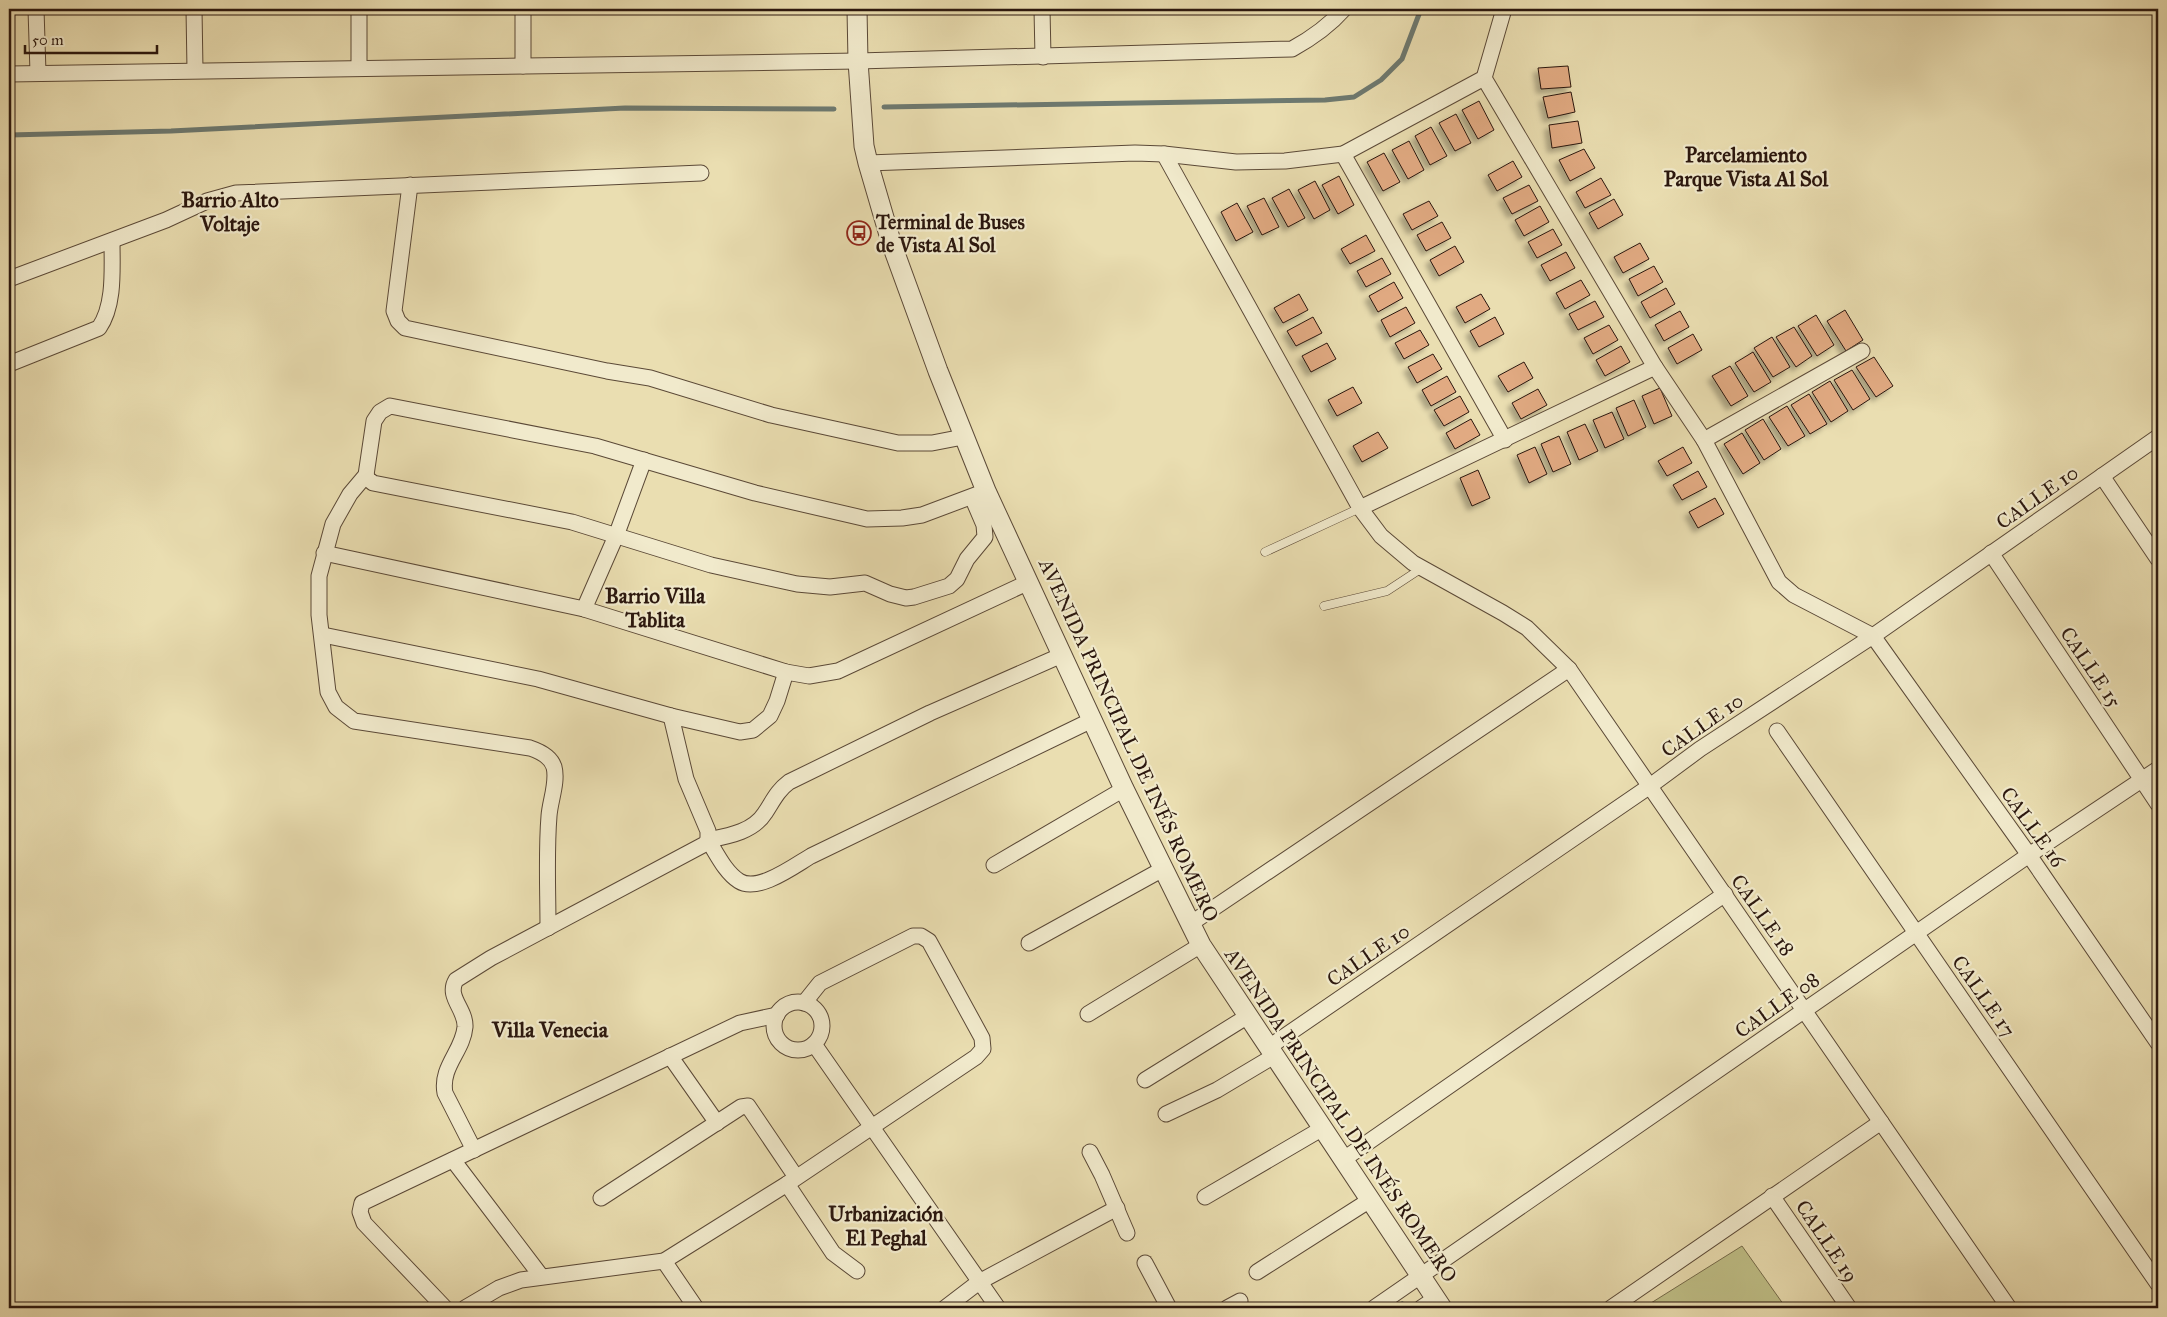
<svg xmlns="http://www.w3.org/2000/svg" width="2167" height="1317" font-family="'IM FELL Great Primer',serif">
	<style>
		.green { fill: #bfbf87; stroke: #756b4a }
		.lines { fill: none; stroke-linecap: round; stroke-linejoin: round }
		.stream { stroke: #6d7970; stroke-width: 5 }
		.building { fill: #e1aa82; stroke: #2b170e; filter: url(#shadow) }
		.service-casing { stroke: #5b4937; stroke-width: 9 }
		.minor-casing { stroke: #5b4937; stroke-width: 17 }
		.tertiary-casing { stroke: #5b4937; stroke-width: 21 }
		.service { stroke: #f1eacc; stroke-width: 8 }
		.minor { stroke: #f1eacc; stroke-width: 15 }
		.tertiary { stroke: #f1eacc; stroke-width: 19 }
		.labels { text-anchor: middle; dominant-baseline: central; stroke-width: 4.5; stroke-linejoin: round; paint-order: stroke }
		.poi-label { font-size: 20px; font-weight: bold; fill: #2b170e; stroke: #f1eacc; text-anchor: start }
		.street-label { font-size: 20px; fill: #2b170e; stroke: #f1eacc }
		.neighbourhood-label { font-size: 21px; font-weight: bold; fill: #2b170e; stroke: #f1eacc }
		.quarter-label { font-size: 22px; font-weight: bold; fill: #2b170e; stroke: #f1eacc }
	</style>
	<defs>
		<filter id="shadow"><feDropShadow dx="-4.5" dy="4.5" stdDeviation="2.5" flood-color="#0004"/></filter>
	</defs>
	<rect width="100%" height="100%" fill="#eadeb1"/>
	<filter id="stains"><feTurbulence type="fractalNoise" baseFrequency=".004" numOctaves="4"/><feColorMatrix values="0 0 0 0 .2 0 0 0 0 .09 0 0 0 0 .02 0 0 0 .5 -.17"/></filter>
	<radialGradient id="worn" r=".72"><stop offset=".6" stop-color="#630" stop-opacity="0"/><stop offset="1" stop-color="#630" stop-opacity=".3"/></radialGradient>
	<polygon class="green" points="1742,1246 1786,1308 1643,1308"/>
	<g class="lines">
		<g class="stream">
			<polyline points="884,107 1325,100 1354,97 1381,80 1402,59 1421,9"/>
			<polyline points="9,135 171,131 625,108 834,109"/>
			<polyline points="1396,1308 1402,1304"/>
		</g>
	</g>
	<g class="building">
		<polygon points="1568,66 1571,87 1541,89 1538,68"/>
		<polygon points="1571,92 1575,112 1548,118 1543,97"/>
		<polygon points="1479,101 1494,130 1478,139 1462,110"/>
		<polygon points="1456,114 1471,143 1455,151 1439,123"/>
		<polygon points="1578,121 1582,143 1552,148 1549,125"/>
		<polygon points="1431,127 1447,156 1430,165 1415,136"/>
		<polygon points="1409,141 1424,170 1408,179 1392,150"/>
		<polygon points="1584,149 1595,168 1570,181 1559,160"/>
		<polygon points="1384,153 1400,182 1383,191 1367,162"/>
		<polygon points="1513,161 1522,177 1497,191 1488,175"/>
		<polygon points="1339,176 1354,205 1338,214 1322,185"/>
		<polygon points="1601,178 1611,195 1585,208 1576,192"/>
		<polygon points="1315,181 1330,210 1314,219 1298,190"/>
		<polygon points="1529,185 1538,201 1512,214 1503,198"/>
		<polygon points="1289,189 1305,218 1288,227 1272,198"/>
		<polygon points="1264,198 1279,227 1262,235 1247,206"/>
		<polygon points="1614,199 1623,215 1598,229 1589,213"/>
		<polygon points="1429,201 1438,216 1412,230 1403,214"/>
		<polygon points="1237,203 1253,232 1236,241 1221,212"/>
		<polygon points="1540,206 1549,222 1524,236 1515,220"/>
		<polygon points="1442,222 1451,238 1426,251 1417,235"/>
		<polygon points="1553,229 1562,245 1537,258 1528,242"/>
		<polygon points="1366,235 1375,251 1350,264 1341,249"/>
		<polygon points="1640,243 1649,259 1623,273 1614,257"/>
		<polygon points="1455,246 1464,262 1439,276 1430,260"/>
		<polygon points="1566,252 1575,268 1550,281 1541,265"/>
		<polygon points="1382,258 1391,274 1366,287 1357,271"/>
		<polygon points="1654,266 1663,282 1638,296 1629,279"/>
		<polygon points="1581,280 1590,295 1565,309 1556,293"/>
		<polygon points="1394,282 1403,298 1378,312 1369,296"/>
		<polygon points="1666,288 1675,304 1650,318 1641,302"/>
		<polygon points="1299,294 1308,310 1283,323 1274,308"/>
		<polygon points="1481,294 1490,309 1465,323 1456,307"/>
		<polygon points="1595,301 1604,317 1578,330 1569,314"/>
		<polygon points="1406,307 1415,323 1390,337 1381,320"/>
		<polygon points="1845,310 1863,340 1846,351 1827,321"/>
		<polygon points="1680,311 1689,327 1664,341 1655,325"/>
		<polygon points="1816,315 1834,345 1817,356 1798,326"/>
		<polygon points="1313,317 1322,333 1296,346 1287,331"/>
		<polygon points="1495,317 1504,334 1479,347 1470,331"/>
		<polygon points="1609,325 1618,340 1593,354 1584,338"/>
		<polygon points="1794,327 1812,356 1796,367 1776,337"/>
		<polygon points="1420,330 1429,345 1404,359 1395,343"/>
		<polygon points="1693,334 1702,350 1677,364 1668,348"/>
		<polygon points="1772,337 1790,367 1773,377 1754,348"/>
		<polygon points="1327,343 1336,359 1311,372 1302,356"/>
		<polygon points="1621,346 1630,362 1605,376 1596,360"/>
		<polygon points="1753,352 1771,382 1754,392 1735,363"/>
		<polygon points="1433,354 1442,369 1417,383 1408,367"/>
		<polygon points="1874,357 1893,386 1876,397 1856,367"/>
		<polygon points="1524,362 1533,378 1508,392 1498,376"/>
		<polygon points="1730,366 1748,396 1731,406 1712,376"/>
		<polygon points="1852,370 1870,399 1853,410 1834,380"/>
		<polygon points="1447,376 1456,392 1431,406 1422,390"/>
		<polygon points="1830,381 1848,411 1831,422 1812,392"/>
		<polygon points="1353,387 1362,403 1337,416 1328,400"/>
		<polygon points="1660,388 1672,416 1654,424 1642,396"/>
		<polygon points="1538,389 1547,405 1521,419 1512,403"/>
		<polygon points="1809,394 1827,424 1810,434 1791,405"/>
		<polygon points="1460,396 1469,412 1444,426 1434,410"/>
		<polygon points="1634,400 1646,427 1628,436 1616,408"/>
		<polygon points="1787,406 1805,436 1788,446 1769,417"/>
		<polygon points="1612,412 1624,439 1605,448 1593,420"/>
		<polygon points="1471,419 1480,435 1455,449 1446,433"/>
		<polygon points="1763,419 1781,449 1764,460 1745,430"/>
		<polygon points="1585,424 1598,451 1579,460 1567,432"/>
		<polygon points="1378,432 1388,448 1362,462 1353,446"/>
		<polygon points="1742,433 1760,463 1743,474 1724,444"/>
		<polygon points="1559,436 1571,464 1553,472 1541,444"/>
		<polygon points="1535,447 1547,474 1529,483 1517,455"/>
		<polygon points="1683,447 1692,463 1667,476 1658,461"/>
		<polygon points="1478,470 1490,498 1472,506 1460,478"/>
		<polygon points="1698,471 1707,487 1682,500 1673,485"/>
		<polygon points="1715,498 1724,514 1698,528 1689,512"/>
	</g>
	<g class="lines">
		<g class="service-casing">
			<g id="service">
				<polyline points="1265,552 1360,508"/>
				<polyline points="1324,606 1387,591 1422,568"/>
			</g>
		</g>
		<g class="minor-casing">
			<g id="minor">
				<polyline points="36,9 38,73"/>
				<polyline points="194,9 195,70"/>
				<polyline points="359,9 359,68"/>
				<polyline points="523,9 523,66"/>
				<polyline points="1042,9 1043,57"/>
				<path d="M9,74L858,61L1292,49C1312,38 1329,26 1344,9"/>
				<polyline points="1484,78 1655,367 1704,440 1779,582 1794,595 1873,636 2029,855 2158,1043"/>
				<polyline points="1164,154 1360,508 1381,536 1413,563 1503,613 1527,628 1569,669 2009,1308"/>
				<polyline points="1343,154 1505,440"/>
				<polyline points="868,163 1135,153 1164,154 1236,162 1285,161 1343,154 1484,78 1504,9"/>
				<polyline points="410,185 394,311 398,321 405,328 607,371 650,378 771,415 898,443 932,443 963,437"/>
				<polyline points="9,279 166,220 207,201 236,193 701,173"/>
				<path d="M9,364L99,328C115,305 112,269 112,241"/>
				<polyline points="1704,440 1862,351"/>
				<polyline points="366,475 368,479 373,483 572,522 711,565 797,584 830,587 865,583 890,594 906,598 914,597 949,586 957,579 967,559 985,537 984,525 972,497"/>
				<polyline points="2102,476 2158,559"/>
				<polyline points="1360,508 1655,367"/>
				<polyline points="324,553 584,609 786,672 809,676 838,671 1029,582"/>
				<polyline points="1991,553 2158,804"/>
				<polyline points="584,609 616,536 644,460"/>
				<polyline points="323,635 538,679 671,716 740,732 753,730 770,716 777,701 786,672"/>
				<polyline points="1777,731 2158,1284"/>
				<path d="M708,840C717,854 725,872 739,881C758,893 794,866 811,856L1092,720"/>
				<path d="M708,840C728,836 753,832 765,813C773,801 777,791 789,782L930,713L1062,655"/>
				<polyline points="994,865 1124,789"/>
				<polyline points="1190,924 1569,669"/>
				<path d="M548,928C548,891 546,853 549,816C550,801 558,782 554,767C551,757 539,751 530,748L354,721L336,707L328,692L319,615V576L333,524L350,494L366,475L374,421L380,412L390,406L595,446L755,493L867,519L902,518L922,515L986,491"/>
				<polyline points="1029,943 1163,869"/>
				<circle cx="798" cy="1026" r="24"/>
				<polyline points="1088,1014 1201,945"/>
				<polyline points="814,1044 998,1308"/>
				<polyline points="1269,1047 1650,786 1700,749 1873,636 2158,437"/>
				<polyline points="670,1056 717,1123"/>
				<polyline points="1145,1080 1248,1016"/>
				<polyline points="1166,1114 1217,1090 1274,1056"/>
				<path d="M474,1150L445,1093C440,1067 463,1051 465,1027C466,1009 446,997 456,980L491,958L705,844L708,840V831L686,779L671,716"/>
				<polyline points="1090,1152 1102,1175 1127,1233"/>
				<polyline points="1344,1159 1725,894"/>
				<polyline points="453,1160 541,1276"/>
				<polyline points="787,1184 833,1253 857,1271"/>
				<polyline points="1772,1196 1849,1308"/>
				<polyline points="1205,1197 1323,1128"/>
				<polyline points="601,1198 741,1107 748,1106 796,1177"/>
				<polyline points="664,1261 696,1308"/>
				<polyline points="1145,1263 1169,1308"/>
				<polyline points="1257,1272 1370,1200"/>
				<polyline points="445,1308 364,1223 360,1212 362,1203 740,1023 777,1015"/>
				<polyline points="465,1308 499,1288 521,1280 664,1261 787,1184 976,1057 983,1049 982,1038 929,941 921,936 913,936 820,983 804,1003"/>
				<polyline points="945,1308 979,1282 1117,1208"/>
				<polyline points="1227,1308 1240,1301"/>
				<polyline points="1374,1308 2029,855 2158,769"/>
				<polyline points="1421,1308 1436,1298"/>
				<polyline points="1611,1308 1881,1122"/>
			</g>
		</g>
		<g class="tertiary-casing">
			<polyline id="tertiary" points="857,9 858,61 864,146 868,163 892,245 938,371 986,491 1124,789 1201,945 1442,1308"/>
		</g>
		<use href="#service" class="service"/>
		<use href="#minor" class="minor"/>
		<use href="#tertiary" class="tertiary"/>
	</g>
	<defs>
		<g id="bus-ring" transform="scale(1.25)"><circle r="9.5" fill="#f1eacc" stroke="#8f2418" stroke-width="1.5"/><path d="M-5-6H5V4H4V6H2V4H-2V6H-4V4H-5ZM-3.5-4V0h7V-4ZM-3.5 1.2v1.5H-2V1.2ZM2 1.2v1.5H3.5V1.2Z" fill="#8f2418"/></g>
	</defs>
	<g fill-rule="evenodd">
		<use href="#bus-ring" x="859" y="233"/>
	</g>
	<g class="labels">
		<g class="poi-label">
			<text x="876" y="222">Terminal de Buses<tspan x="876" dy="23">de Vista Al Sol</tspan></text>
		</g>
		<g class="street-label">
			<text transform="translate(2037 497) rotate(-35)">CALLE 10</text>
			<text transform="translate(2091 667) rotate(56)">CALLE 15</text>
			<text transform="translate(1702 725) rotate(-35)">CALLE 10</text>
			<text transform="translate(1129 740) rotate(65)">AVENIDA PRINCIPAL DE INÉS ROMERO</text>
			<text transform="translate(2033 827) rotate(54)">CALLE 16</text>
			<text transform="translate(1763 915) rotate(55)">CALLE 18</text>
			<text transform="translate(1368 955) rotate(-34)">CALLE 10</text>
			<text transform="translate(1984 996) rotate(55)">CALLE 17</text>
			<text transform="translate(1777 1005) rotate(-35)">CALLE 08</text>
			<text transform="translate(1341 1115) rotate(56)">AVENIDA PRINCIPAL DE INÉS ROMERO</text>
			<text transform="translate(1827 1241) rotate(56)">CALLE 19</text>
		</g>
		<g class="neighbourhood-label">
			<text x="1746" y="155">Parcelamiento<tspan x="1746" dy="24">Parque Vista Al Sol</tspan></text>
			<text x="230" y="200">Barrio Alto<tspan x="230" dy="24">Voltaje</tspan></text>
			<text x="655" y="596">Barrio Villa<tspan x="655" dy="24">Tablita</tspan></text>
			<text x="886" y="1214">Urbanización<tspan x="886" dy="24">El Peghal</tspan></text>
		</g>
		<g class="quarter-label">
			<text x="550" y="1029">Villa Venecia</text>
		</g>
	</g>
	<rect width="2167" height="1317" fill="none" stroke="#eadeb1" stroke-width="30"/>
	<rect x="10" y="10" width="2147" height="1297" fill="none" stroke="#2b170e" stroke-width="2.5"/>
	<rect x="15" y="15" width="2137" height="1287" fill="none" stroke="#2b170e"/>
	<path d="M25 45v8h132v-8" fill="none" stroke="#2b170e" stroke-width="2.5"/>
	<text x="32" y="45" font-size="15" fill="#2b170e" stroke="#f1eacc" stroke-width="4" paint-order="stroke">50 m</text>
	<rect width="100%" height="100%" filter="url(#stains)"/>
	<rect width="100%" height="100%" fill="url(#worn)"/>
</svg>
